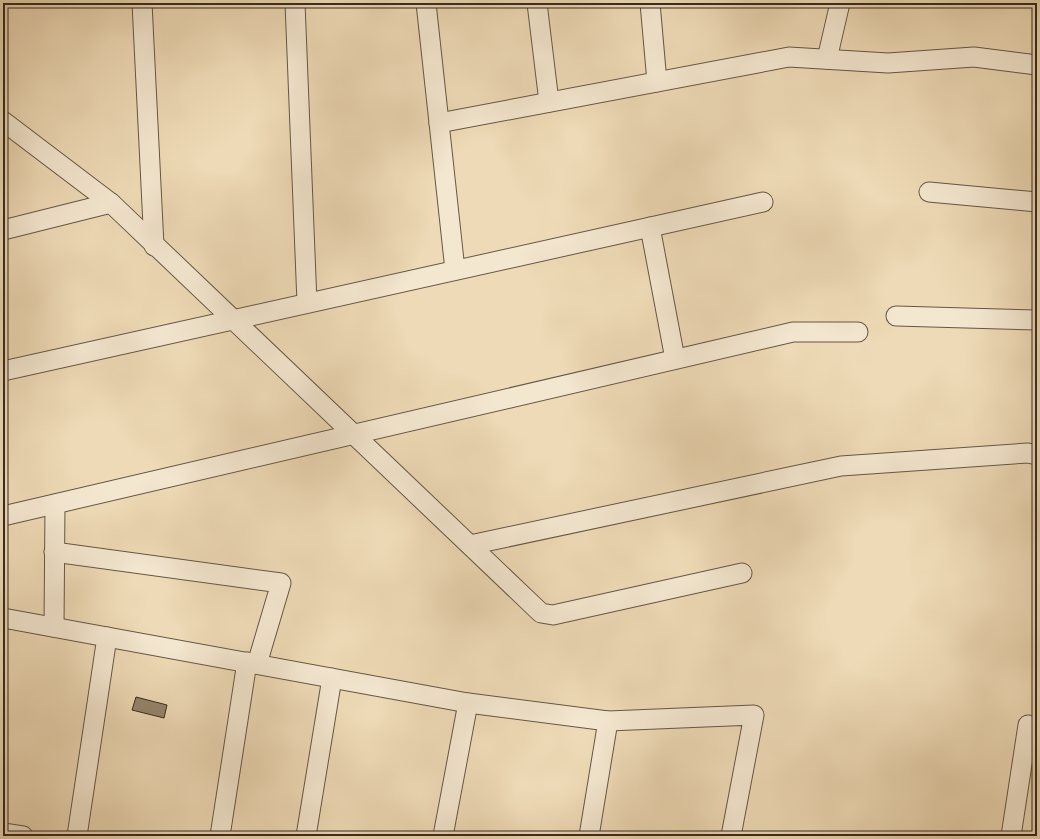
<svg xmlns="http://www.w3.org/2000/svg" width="1040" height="839" font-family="'IM FELL Great Primer',serif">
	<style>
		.building { fill: #96866e; stroke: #362b21 }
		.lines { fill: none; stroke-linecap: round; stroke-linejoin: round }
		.street-casing { stroke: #645746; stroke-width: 21 }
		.street { stroke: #f4e7d0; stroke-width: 19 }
	</style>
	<rect width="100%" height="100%" fill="#eedab6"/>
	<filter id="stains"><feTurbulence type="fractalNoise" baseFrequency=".005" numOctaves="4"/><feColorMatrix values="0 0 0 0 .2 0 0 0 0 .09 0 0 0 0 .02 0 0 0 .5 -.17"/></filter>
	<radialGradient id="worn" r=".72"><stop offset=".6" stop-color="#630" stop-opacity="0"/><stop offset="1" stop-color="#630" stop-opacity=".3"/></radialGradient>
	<polygon class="building" points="136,697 167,705 164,718 132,710"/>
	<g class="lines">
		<g class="street-casing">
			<g id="street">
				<polyline points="142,3 154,246"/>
				<polyline points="295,3 307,303"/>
				<polyline points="426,3 455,270"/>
				<polyline points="537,3 549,102"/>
				<polyline points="650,3 657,82"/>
				<polyline points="827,59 840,3"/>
				<polyline points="3,121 111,203 541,613 553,615 742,573"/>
				<polyline points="439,123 789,57 888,63 974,57 1037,65"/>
				<polyline points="929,192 1037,202"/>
				<polyline points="650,227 675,359"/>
				<polyline points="3,230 111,203"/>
				<polyline points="896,316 1037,320"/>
				<polyline points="3,371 763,202"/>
				<polyline points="3,516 793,332 858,332"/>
				<polyline points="470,545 841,466 1028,453 1037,455"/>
				<polyline points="54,552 281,583 257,664"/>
				<polyline points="3,618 468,703 608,721 754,715 731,836"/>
				<polyline points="54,627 55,504"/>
				<polyline points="3,833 23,836"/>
				<polyline points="77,836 107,637"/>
				<polyline points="220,836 247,662"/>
				<polyline points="306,836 332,678"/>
				<polyline points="443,836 468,703"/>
				<polyline points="589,836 608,721"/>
				<polyline points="1011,836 1028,725"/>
			</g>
		</g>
		<use href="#street" class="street"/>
	</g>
	<rect width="1040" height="839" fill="none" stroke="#eedab6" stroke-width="16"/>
	<rect x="4" y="4" width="1032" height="831" fill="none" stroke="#362b21" stroke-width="2"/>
	<rect x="8" y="8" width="1024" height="823" fill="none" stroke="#362b21"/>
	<rect width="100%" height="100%" filter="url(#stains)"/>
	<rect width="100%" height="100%" fill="url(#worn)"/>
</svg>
